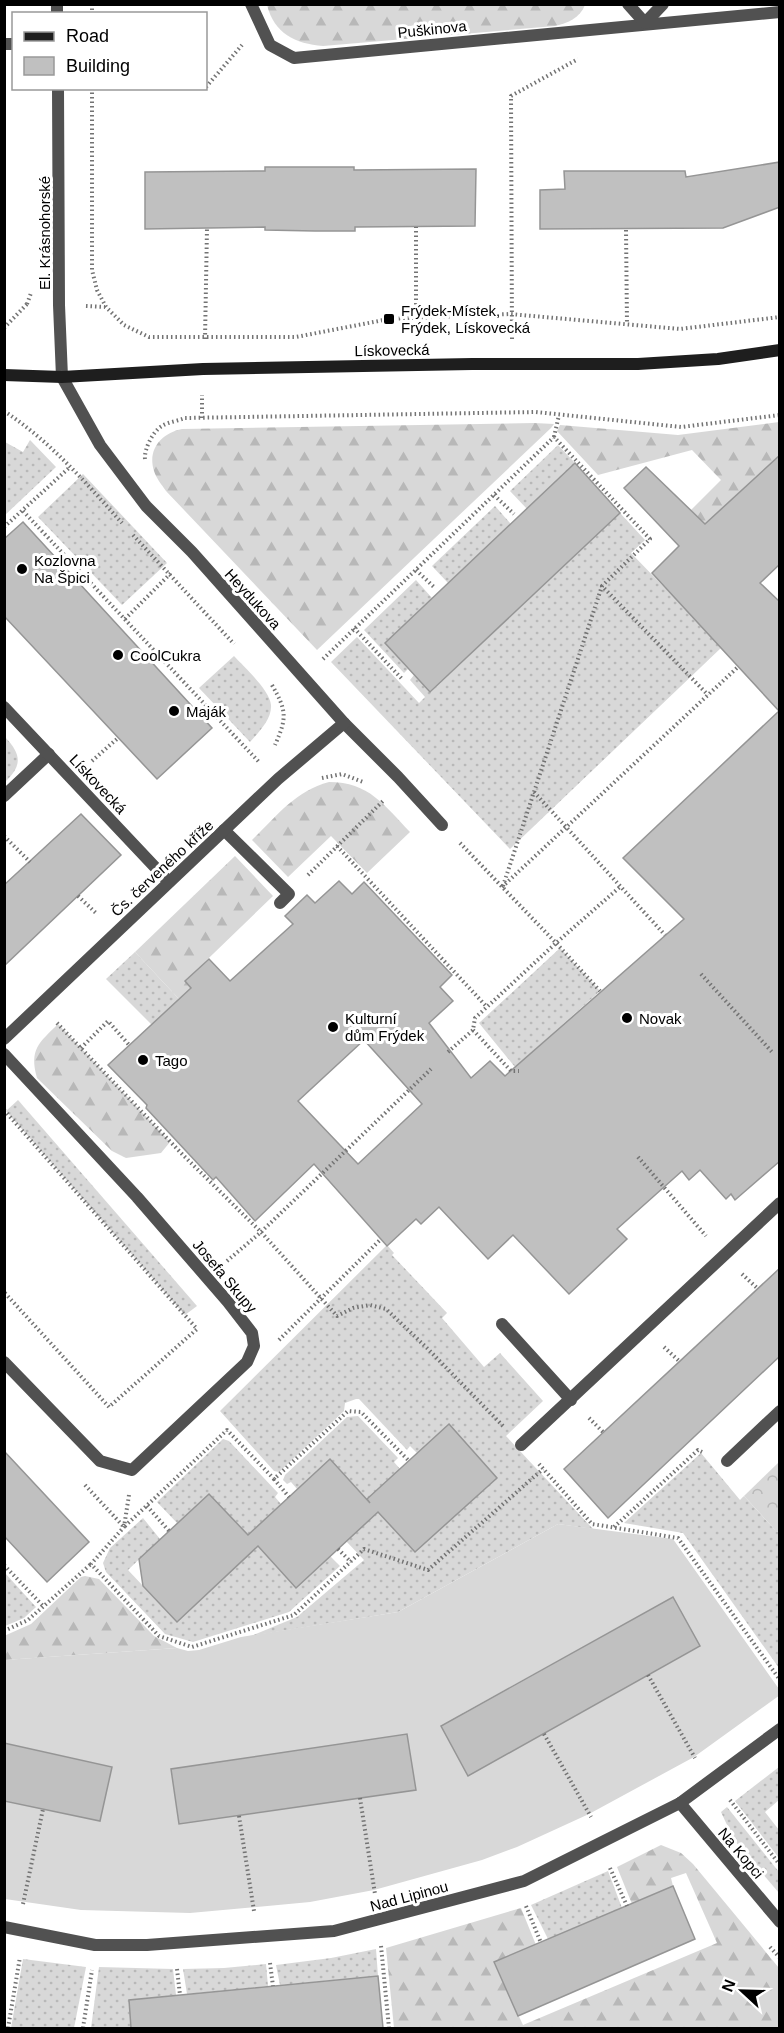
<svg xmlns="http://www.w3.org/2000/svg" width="784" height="2033" font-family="Arial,sans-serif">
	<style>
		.grass { fill: url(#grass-dots) }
		.forest { fill: url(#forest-firs) }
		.park { fill: url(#park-crowns) }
		.garden { fill: #d8d8d8; fill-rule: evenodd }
		.building { fill: #c0c0c0; stroke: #959595; stroke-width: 1.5; fill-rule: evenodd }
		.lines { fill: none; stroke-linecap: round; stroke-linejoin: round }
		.path { stroke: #737373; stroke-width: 4; stroke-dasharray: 1.5 3; stroke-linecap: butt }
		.service { stroke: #515151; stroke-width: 12 }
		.minor { stroke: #515151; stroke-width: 12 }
		.secondary { stroke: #1e1e1e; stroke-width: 12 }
		.poi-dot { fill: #000; stroke: #fff; stroke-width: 2 }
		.labels { text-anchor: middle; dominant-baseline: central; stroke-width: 6; stroke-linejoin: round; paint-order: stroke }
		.street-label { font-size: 15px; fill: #000; stroke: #fff }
		.poi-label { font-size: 15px; fill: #000; stroke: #fff; text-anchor: start }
	</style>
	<defs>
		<pattern id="grass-dots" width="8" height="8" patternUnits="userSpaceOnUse" patternTransform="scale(1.5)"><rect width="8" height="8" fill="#d8d8d8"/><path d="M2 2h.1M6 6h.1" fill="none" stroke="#b8b8b8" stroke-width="1.8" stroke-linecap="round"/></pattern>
		<pattern id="forest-firs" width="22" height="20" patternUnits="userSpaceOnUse" patternTransform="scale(1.5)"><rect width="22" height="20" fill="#d8d8d8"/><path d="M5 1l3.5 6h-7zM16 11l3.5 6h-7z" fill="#b8b8b8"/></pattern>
		<pattern id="park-crowns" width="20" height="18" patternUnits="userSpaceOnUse" patternTransform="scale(1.5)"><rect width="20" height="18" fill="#d8d8d8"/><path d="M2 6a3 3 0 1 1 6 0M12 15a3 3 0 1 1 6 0" fill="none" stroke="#b8b8b8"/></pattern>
	</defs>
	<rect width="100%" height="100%" fill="#fff"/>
	<g class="grass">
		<polygon points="30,440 56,467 5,515 5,442 23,452"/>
		<polygon points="558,445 575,463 527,509 510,491"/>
		<polygon points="83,474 167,563 122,605 38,517"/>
		<polygon points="495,506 511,524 448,583 432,566"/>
		<polygon points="620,513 645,540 631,553 722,647 510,849 331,662 357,637 419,703 425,697 410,680 414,675 431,692"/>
		<polygon points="416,580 432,598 385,643 408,669 404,673 364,630"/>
		<path d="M234,656C244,667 270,690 271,705C272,719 259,732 250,742L199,688Z"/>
		<path d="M5,737C21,754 23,765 5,782Z"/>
		<polygon points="560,948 600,991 515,1067 479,1023"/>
		<polygon points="135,952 179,999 152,1025 106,979"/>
		<polygon points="18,1100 197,1306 185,1315 6,1111"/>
		<polygon points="387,1245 394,1253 392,1255 447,1313 442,1318 484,1367 500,1353 543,1401 506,1436 593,1529 558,1524 398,1612 251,1636 297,1617 364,1560 346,1541 378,1512 415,1552 497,1478 449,1425 417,1453 410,1446 407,1450 359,1399 356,1399 345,1403 344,1411 279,1472 274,1471 220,1411"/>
		<polygon points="358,1416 398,1458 394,1462 400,1469 367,1499 330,1459 297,1489 291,1482 287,1484 283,1480 285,1475 347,1417"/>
		<polygon points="223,1439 229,1441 278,1493 275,1497 281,1504 248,1535 209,1494 177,1523 157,1502"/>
		<polygon points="701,1453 740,1500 744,1496 777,1532 779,1531 779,1668 683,1533 624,1523"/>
		<polygon points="143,1518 160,1539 128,1570 177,1622 258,1546 296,1587 330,1556 340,1566 289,1612 193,1642 165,1634 106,1572 103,1563 110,1548"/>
		<polygon points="5,1573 36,1607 24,1618 5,1626"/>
		<polygon points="779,1767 779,1800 765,1812 779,1830 779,1858 735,1801"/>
		<polygon points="727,1807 779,1872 779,1893 734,1840 721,1812"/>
		<polygon points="608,1871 622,1908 548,1939 531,1905"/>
		<polygon points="376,1949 378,1976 280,1985 276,1965 331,1958"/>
		<polygon points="23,1959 86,1967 74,2028 11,2028"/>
		<polygon points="266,1964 268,1986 187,1994 183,1969 224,1968"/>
		<polygon points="99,1967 173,1969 176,1995 129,2000 131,2028 91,2028"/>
	</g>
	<g class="forest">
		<path d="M267,5V4L585,5C580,18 568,23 555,26L323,46C295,44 274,33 267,5Z"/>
		<polygon points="779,422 779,463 775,459 705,524 691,510 721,480 692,450 598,475 557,431 560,425 678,435"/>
		<path d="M534,423L554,424L551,428L317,650L166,491C162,485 156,478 154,471C147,449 162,433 182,429Z"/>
		<path d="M329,782C369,782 384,805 410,832L367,873L331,836L288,877L252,840C277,816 295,791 329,782Z"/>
		<polygon points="235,856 273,896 185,981 191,988 179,999 135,952"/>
		<path d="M58,1024L170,1142L161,1153L126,1158L112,1151L37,1078C29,1049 39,1043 58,1024Z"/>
		<polygon points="85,1576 99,1579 154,1636 177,1648 5,1660 4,1636 31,1624 81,1577"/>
		<polygon points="661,1845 681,1853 693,1864 779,1968 779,2028 394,2028 386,1948 521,1908 536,1945 494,1963 523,2025 717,1943 686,1873 671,1878 673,1886 632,1904 617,1867"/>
	</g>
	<polygon class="park" points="779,1462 780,1531 777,1532 744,1496"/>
	<path class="garden" d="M558,1524L673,1539L779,1689L780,1695L694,1757L589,1814L517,1847L482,1860L374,1890L310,1902L190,1913L81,1910L5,1899V1801L99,1821L112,1767L5,1743L4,1660L177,1648L188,1651L199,1650L241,1637L398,1612ZM673,1597L699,1647L468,1776L454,1750L463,1713ZM407,1734L415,1790L179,1824L171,1769Z"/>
	<g class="building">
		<polygon points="780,162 780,207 723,228 540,229 540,190 565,189 564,171 685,171 686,177"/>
		<polygon points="265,167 354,167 354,170 476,169 475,226 355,227 355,231 315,231 265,230 265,227 145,229 145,172 265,171"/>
		<path d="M780,455V564L760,583L780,602V1161L735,1200L731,1194L726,1199L700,1170L689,1180L682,1171L617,1229L627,1239L569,1294L513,1235L488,1259L439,1207L421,1224L416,1219L387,1246L314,1164L255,1221L216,1177L213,1180L186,1151L146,1108L147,1105L108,1065L191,988L185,981L209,959L230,981L293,924L285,916L307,895L315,903L339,881L352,894L364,882L452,975L440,987L453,1001L429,1023L471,1078L490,1061L505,1076L684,919L623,858L779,711L652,573L679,546L624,488L646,467L705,524ZM364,1040L422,1104L358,1164L298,1101Z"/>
		<polygon points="575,463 620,513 430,692 385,643"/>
		<polygon points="23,522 212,728 157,779 4,616 4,539"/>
		<polygon points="81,814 121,855 4,966 4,885"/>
		<polygon points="780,1268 780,1356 608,1518 564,1469"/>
		<polygon points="449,1424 497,1478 415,1552 378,1512 296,1588 258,1546 177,1622 143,1586 139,1559 209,1494 248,1535 330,1459 370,1503 367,1499"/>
		<polygon points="4,1451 89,1542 47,1582 4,1536"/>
		<polygon points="673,1597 700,1646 468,1776 441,1726"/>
		<polygon points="407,1734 416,1790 179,1824 171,1769"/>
		<polygon points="4,1743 112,1767 100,1821 4,1801"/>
		<polygon points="673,1886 695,1939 518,2016 494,1962"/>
		<polygon points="378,1976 383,2028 131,2028 129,2000"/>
	</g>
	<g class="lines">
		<g class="path">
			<polyline points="92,4 92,14"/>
			<polyline points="206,87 242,45"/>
			<polyline points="92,88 92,270 97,290 106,307 124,325 149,337 296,337 389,319 510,314 680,329 780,317"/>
			<polyline points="626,230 627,324"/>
			<polyline points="27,304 31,293"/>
			<polyline points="86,306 105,307"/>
			<polyline points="416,318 416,227"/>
			<polyline points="4,328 27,304"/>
			<polyline points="205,339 207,228"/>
			<polyline points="512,339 511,96 578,59"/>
			<path d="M4,411C50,441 86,483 122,523"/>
			<polyline points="202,418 202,395"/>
			<polyline points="554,437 559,415"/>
			<path d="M145,459C144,449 153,431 162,426C168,422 178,421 185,418L536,412L681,427L780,415"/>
			<polyline points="494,495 514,514"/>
			<polyline points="23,511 259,762"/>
			<polyline points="4,527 70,467"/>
			<polyline points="133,535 234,644"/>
			<polyline points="416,570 435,588"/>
			<polyline points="125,619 171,573"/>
			<polyline points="354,628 403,680"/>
			<polyline points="323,659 554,437 650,539 602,586 708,695"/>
			<path d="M272,685C287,711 287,718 275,745"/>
			<polyline points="92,761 118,738"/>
			<polyline points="322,778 342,774 363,782"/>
			<polyline points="534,792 665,935"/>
			<polyline points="4,836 30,862"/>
			<polyline points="460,843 556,943 600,991"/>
			<polyline points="337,846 487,1007"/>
			<polyline points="308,875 384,800"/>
			<polyline points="503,886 602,586"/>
			<polyline points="502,887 739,666"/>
			<polyline points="78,896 97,914"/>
			<polyline points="701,974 772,1052"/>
			<polyline points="57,1023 183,1155 261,1232 337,1316 353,1308 370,1305 386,1309 428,1349 503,1426"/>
			<polyline points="473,1030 511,1071 519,1071"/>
			<polyline points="81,1048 108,1021 130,1046"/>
			<polyline points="448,1052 473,1030 475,1018 556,943 621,886"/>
			<polyline points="4,1110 197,1329 109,1407 4,1292"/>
			<polyline points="638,1157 706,1236"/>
			<polyline points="227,1261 261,1232 431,1069"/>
			<polyline points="742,1274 757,1288"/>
			<polyline points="279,1340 381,1239"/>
			<polyline points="664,1347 679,1361"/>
			<polyline points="589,1418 603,1432"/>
			<polyline points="539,1464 592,1524 678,1538 780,1680"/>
			<polyline points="274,1479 289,1497"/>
			<polyline points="85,1485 124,1527 227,1430 274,1479 348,1411 361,1412 409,1461"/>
			<polyline points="129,1495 124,1527 91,1564 159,1636 192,1647 294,1615 364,1549 428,1570 543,1469"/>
			<polyline points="147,1506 169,1531"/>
			<polyline points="614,1527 698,1450 702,1452"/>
			<polyline points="338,1549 351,1562"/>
			<polyline points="4,1565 44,1607"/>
			<polyline points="4,1631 28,1620 91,1564"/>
			<polyline points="648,1675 695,1758"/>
			<polyline points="544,1734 591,1817"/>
			<polyline points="360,1798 375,1894"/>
			<polyline points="730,1800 780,1865"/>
			<polyline points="239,1816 254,1911"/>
			<polyline points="610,1868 627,1906"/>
			<polyline points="23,1904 43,1809"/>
			<polyline points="526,1906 541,1943"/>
			<polyline points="381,1946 389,2028"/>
			<polyline points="770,1947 780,1958"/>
			<polyline points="270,1963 273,1986"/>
			<polyline points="177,1969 180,1995"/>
			<polyline points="8,2028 20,1957"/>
			<polyline points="83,2028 92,1970"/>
		</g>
		<g class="service">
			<polyline points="4,44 14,44"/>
			<polyline points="344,723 398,777 442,825"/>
			<polyline points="4,796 49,754"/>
			<polyline points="224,830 289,894 280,903"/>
			<polyline points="502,1324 571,1400"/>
			<polyline points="521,1445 780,1203"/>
			<polyline points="727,1461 780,1411"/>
		</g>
		<g class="minor">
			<polyline points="57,4 57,14"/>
			<polyline points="251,4 270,45 294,58 780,12"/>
			<polyline points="628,4 645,23 663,4"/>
			<polyline points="4,707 169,882"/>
			<polyline points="4,1039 278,779 344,723 192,552 146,506 100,445 62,377 59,305 58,88"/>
			<polyline points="4,1054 137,1197 228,1302 252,1333 254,1346 247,1362 132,1470 100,1461 4,1362"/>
			<polyline points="680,1803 780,1922"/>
			<polyline points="4,1927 95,1945 147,1945 334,1931 524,1881 680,1803 780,1729"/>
		</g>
		<polyline class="secondary" points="4,375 62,377 203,369 472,364 638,364 718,359 780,350"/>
	</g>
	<g class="poi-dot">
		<rect x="383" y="313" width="12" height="12" rx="3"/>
		<circle cx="22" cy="569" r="6"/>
		<circle cx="118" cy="655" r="6"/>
		<circle cx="174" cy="711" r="6"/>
		<circle cx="627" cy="1018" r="6"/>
		<circle cx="333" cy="1027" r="6"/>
		<circle cx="143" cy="1060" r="6"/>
	</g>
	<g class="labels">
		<g class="street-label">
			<text transform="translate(432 29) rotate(-6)">Puškinova</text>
			<text transform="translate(44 233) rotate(-90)">El. Krásnohorské</text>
			<text transform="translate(392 350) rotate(-1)">Lískovecká</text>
			<text transform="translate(253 599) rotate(48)">Heydukova</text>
			<text transform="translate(98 784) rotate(47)">Lískovecká</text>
			<text transform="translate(162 868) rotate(-43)">Čs. červeného kříže</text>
			<text transform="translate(225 1276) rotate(50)">Josefa Skupy</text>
			<text transform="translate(741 1853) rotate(50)">Na Kopci</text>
			<text transform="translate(409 1896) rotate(-15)">Nad Lipinou</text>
		</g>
		<g class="poi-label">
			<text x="401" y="310">Frýdek-Místek,<tspan x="401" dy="17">Frýdek, Lískovecká</tspan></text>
			<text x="34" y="560">Kozlovna<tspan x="34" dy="17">Na Špici</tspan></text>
			<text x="130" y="655">CoolCukra</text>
			<text x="186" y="711">Maják</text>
			<text x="345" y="1018">Kulturní<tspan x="345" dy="17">dům Frýdek</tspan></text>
			<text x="639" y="1018">Novak</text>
			<text x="155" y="1060">Tago</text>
		</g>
	</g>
	<rect width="784" height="2033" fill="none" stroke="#000000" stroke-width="12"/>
	<rect x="12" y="12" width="195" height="78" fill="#ffffff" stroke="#999999" stroke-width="1.5"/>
	<rect x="24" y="32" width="30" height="9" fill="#1e1e1e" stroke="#999999" stroke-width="1.5"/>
	<text x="66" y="42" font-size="18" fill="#000000">Road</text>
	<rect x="24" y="57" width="30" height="18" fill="#c0c0c0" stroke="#999999" stroke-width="1.5"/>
	<text x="66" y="72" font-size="18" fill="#000000">Building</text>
	<g transform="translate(742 1991) rotate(292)" stroke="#ffffff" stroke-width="4.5" paint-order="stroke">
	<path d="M0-4.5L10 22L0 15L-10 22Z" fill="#000000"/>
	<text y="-9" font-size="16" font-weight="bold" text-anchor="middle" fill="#000000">N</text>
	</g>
</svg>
